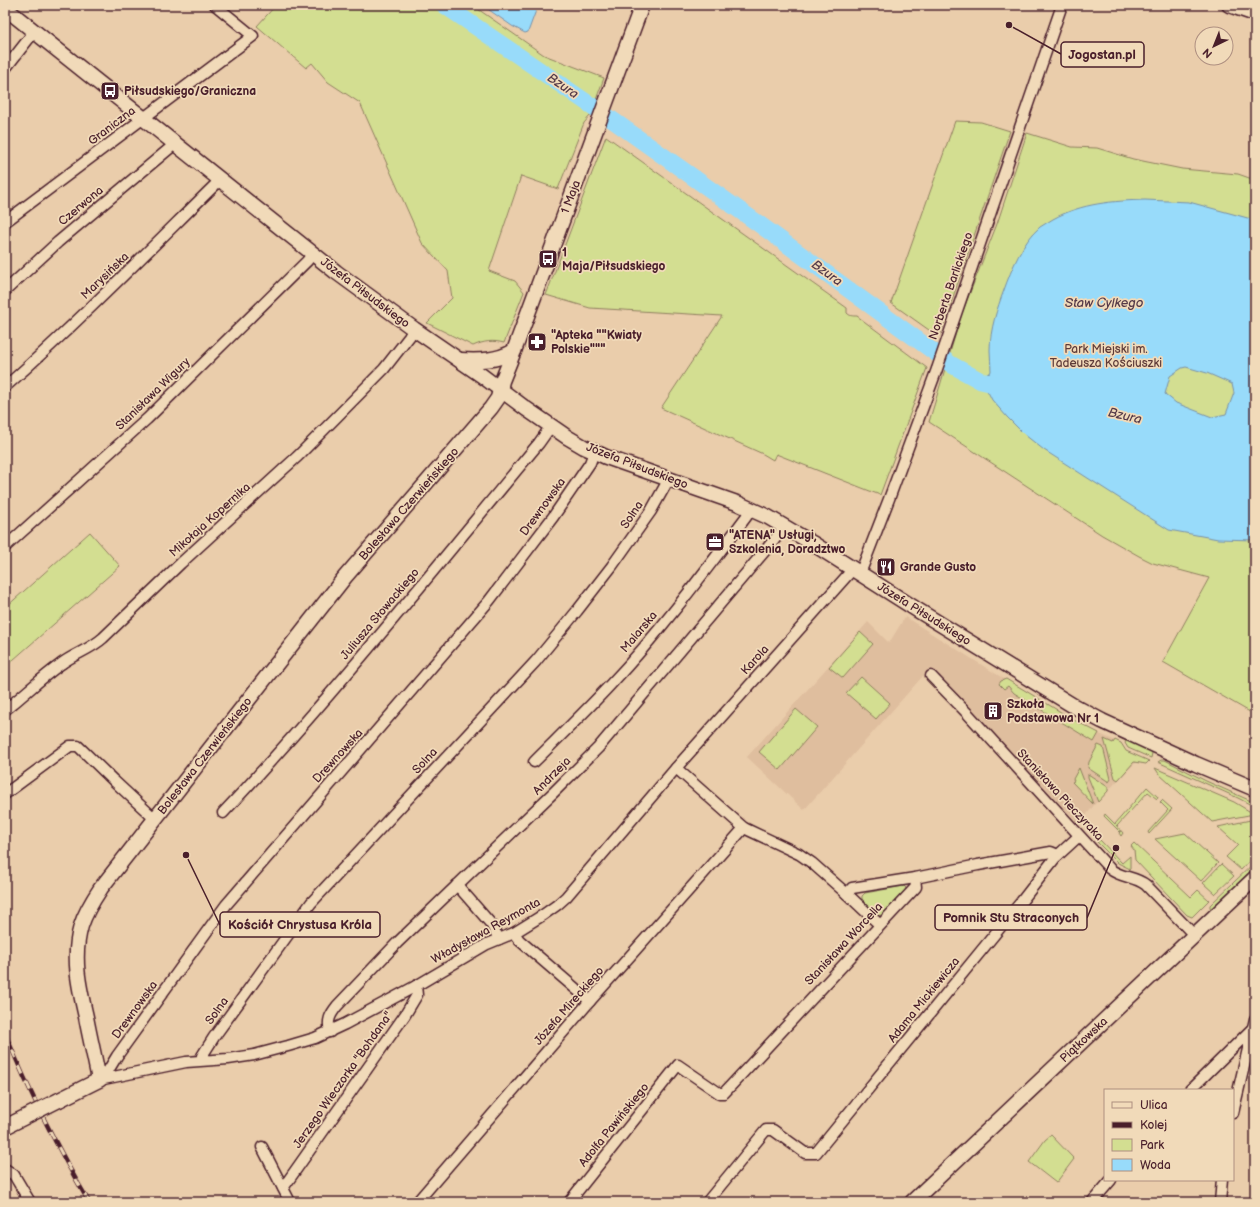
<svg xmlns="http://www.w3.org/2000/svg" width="1260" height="1207" font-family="'Balsamiq Sans',sans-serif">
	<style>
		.built { fill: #dfbe9e }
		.green { fill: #d3de91; stroke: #8e7e5e }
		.water { fill: #98dbfa; stroke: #7990a7; fill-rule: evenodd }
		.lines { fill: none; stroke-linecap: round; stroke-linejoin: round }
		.river { stroke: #98dbfa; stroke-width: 17 }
		.street-casing { stroke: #4a1f2b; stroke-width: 13 }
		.secondary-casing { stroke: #4a1f2b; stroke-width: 17 }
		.street { stroke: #f1dab9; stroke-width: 10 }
		.secondary { stroke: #f1dab9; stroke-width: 14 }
		.rail-casing { stroke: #4a1f2b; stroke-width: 4.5 }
		.rail { stroke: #f1dab9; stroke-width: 3; stroke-dasharray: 9; stroke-linecap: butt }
		.secondary-bridge-casing { stroke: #4a1f2b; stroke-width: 17; stroke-linecap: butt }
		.secondary-bridge { stroke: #f1dab9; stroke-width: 14 }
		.labels { text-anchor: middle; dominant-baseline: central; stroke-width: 3.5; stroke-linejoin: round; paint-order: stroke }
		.poi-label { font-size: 12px; font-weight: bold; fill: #4a1f2b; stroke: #f1dab9; text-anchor: start }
		.street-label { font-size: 12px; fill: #4a1f2b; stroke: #f1dab9 }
		.park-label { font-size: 12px; fill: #5f3c3a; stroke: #f1dab9 }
		.water-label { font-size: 13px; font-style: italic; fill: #563b4a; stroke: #f1dab9 }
		.leader { fill: none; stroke: #4a1f2b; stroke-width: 1.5 }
		.callout-dot { fill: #4a1f2b; stroke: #f1dab9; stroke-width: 1.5 }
		.callout { fill: #f1dab9; stroke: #4a1f2b; stroke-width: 1.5 }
		.callout-label { font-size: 13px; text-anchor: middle; font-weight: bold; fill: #4a1f2b }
	</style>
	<rect width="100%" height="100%" fill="#eacdab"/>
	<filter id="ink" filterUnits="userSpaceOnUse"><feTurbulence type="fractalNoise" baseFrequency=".025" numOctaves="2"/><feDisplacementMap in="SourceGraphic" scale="8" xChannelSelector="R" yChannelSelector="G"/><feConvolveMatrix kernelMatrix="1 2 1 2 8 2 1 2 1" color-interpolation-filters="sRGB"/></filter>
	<g filter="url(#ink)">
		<polygon class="built" points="905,617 1049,707 1097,733 1121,743 1125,751 1138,760 1095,804 1079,824 930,668 804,810 747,757 868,622 889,643"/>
		<g class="green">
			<path d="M276,5H472L544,55L604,78L590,116L584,123L558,189L521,176L489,271L515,281L524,292L504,343C493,340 484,341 473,346L427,323L452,298L448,271L422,243L360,103L328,82L312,63L306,68L257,26Z"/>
			<polygon points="955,121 981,122 1010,131 940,335 936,335 891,303"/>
			<polygon points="1027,133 1072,147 1097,148 1133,159 1182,169 1238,174 1255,180 1255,715 1163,662 1209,578 1153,563 1139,556 1102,535 929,422 962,313 997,224"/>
			<path d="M606,136L847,308V313C850,316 852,316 857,316L927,368L880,495L776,454L773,460L763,454L661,408L722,316L590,308L546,295Z"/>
			<polygon points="90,532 120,566 5,667 5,608"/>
			<polygon points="860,632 873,644 843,678 829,667"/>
			<polygon points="861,677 890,703 876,719 846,693"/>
			<polygon points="1006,679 1064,714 1063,717 1067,719 1068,717 1099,733 1094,742 1014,693 1008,686 1004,689 999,684 1001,681"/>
			<polygon points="796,709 817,727 780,770 759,752"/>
			<polygon points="1102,727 1151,750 1152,753 1151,758 1128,748 1125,743 1126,741 1101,729"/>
			<polygon points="1104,739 1113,743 1115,740 1121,743 1126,751 1149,761 1146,764 1134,762 1118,780 1115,778"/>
			<polygon points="1098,745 1103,747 1111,779 1109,782 1088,768 1089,762"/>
			<polygon points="1161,760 1165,760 1206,781 1251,801 1255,804 1255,807 1238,798 1158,762"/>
			<polygon points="1079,768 1093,804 1072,782 1074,781 1073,779"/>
			<polygon points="1155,768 1234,802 1254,814 1212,822 1159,774"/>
			<polygon points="1088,774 1108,787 1108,791 1098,802 1088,777"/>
			<polygon points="1147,787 1158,797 1157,799 1148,792 1117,826 1116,825 1123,833 1121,836 1119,833 1120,832 1104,816 1105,814 1115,824"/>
			<polygon points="1162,800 1172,809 1149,834 1148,832 1168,810 1160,802"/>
			<polygon points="1255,819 1255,855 1241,870 1226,857 1238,845 1218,827"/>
			<polygon points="1185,833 1218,863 1201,881 1155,839"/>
			<polygon points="1100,840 1122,863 1130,856 1130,869 1118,863 1097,842"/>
			<polygon points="1134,843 1191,897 1198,890 1209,900 1192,917 1187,915 1135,860 1134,850 1131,846"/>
			<polygon points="1255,862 1255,867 1211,909 1210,907 1210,905"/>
			<polygon points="1221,864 1234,876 1215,894 1203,883"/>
			<polygon points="904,886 906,888 905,890 881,915 879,916 876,914 862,899 862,896 865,893"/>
			<polygon points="1051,1135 1074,1159 1056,1183 1029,1162 1045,1140"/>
		</g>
		<g class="water">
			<polygon points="482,5 538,5 528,32 525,33 512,26"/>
			<path d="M1145,200L1189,202L1255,220V540L1218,539L1169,530L1044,450L1025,435L1007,417L992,400L988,392L982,386L981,381L987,374L990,373L991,371C991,364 990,357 990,350C990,329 997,309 1004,290C1011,270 1023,241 1040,227C1044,224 1049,222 1053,219C1082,203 1113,201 1145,200ZM1186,367L1207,373L1232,384L1234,393L1226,414L1212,417L1176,403L1165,394L1170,376L1182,368Z"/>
		</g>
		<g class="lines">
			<polyline class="river" points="444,5 614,121 759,224 952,365 981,381 1002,386"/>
			<g class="street-casing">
				<g id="street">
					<polyline points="5,69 34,32"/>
					<polyline points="5,222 253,36 215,5"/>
					<polyline points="5,291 58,242 169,149 174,143"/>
					<path d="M5,387C77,323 145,254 214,186L220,179"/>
					<polyline points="5,547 147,419 307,261 313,253"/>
					<polyline points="859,573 863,566 889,499 937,369 1062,5"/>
					<path d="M931,676L968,714L1110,869C1121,878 1135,876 1146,885L1194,935"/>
					<path d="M5,710C24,695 41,678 61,664C74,654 91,649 103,638L181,563L298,456L384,369L409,337L414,329"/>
					<path d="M534,762C560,736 586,711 611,684C660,632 703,574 746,517L751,508"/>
					<polyline points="676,768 744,828 799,854 812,863 847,894 852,888 915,878 978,865 1051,852 1058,855"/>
					<polyline points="5,794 70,746 78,746 113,780 155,819"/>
					<path d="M223,813C334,695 435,568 539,443L551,426"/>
					<polyline points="457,885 491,924 499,939"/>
					<polyline points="847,894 880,925"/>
					<polyline points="514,933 519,940 590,1001"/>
					<path d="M330,1032C327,1020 330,1015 337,1006L397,943L554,792L598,748L780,533L784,526"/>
					<polyline points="202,1060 202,1056 214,1037 311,903 536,661 577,611 612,566 651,511 665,486 667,478"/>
					<polyline points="103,1079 117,1056 226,905 489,601 553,517 590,463 594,452"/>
					<polyline points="99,1080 186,1062 228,1059 254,1055 288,1046 315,1038 345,1024 416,986 487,944 514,933 543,915 557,905 566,897 676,768 853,569"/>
					<polyline points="1190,1090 1253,1028"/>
					<polyline points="1233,1113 1255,1019"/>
					<polyline points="262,1147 290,1202"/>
					<polyline points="5,1169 14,1175 30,1202"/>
					<polyline points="283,1188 405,1015 417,995 416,986"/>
					<polyline points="417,1202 590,1001 744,828"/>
					<polyline points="569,1202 678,1065 719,1093 724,1093 916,887 915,878"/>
					<polyline points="707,1202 766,1130 773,1130 805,1153 816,1153 1021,902 1055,858 1079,836"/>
					<polyline points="1092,1202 1111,1180"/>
					<polyline points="1220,1202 1222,1180"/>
				</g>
			</g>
			<g class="secondary-casing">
				<g id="secondary">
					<polyline points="1229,5 1255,14"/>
					<polyline points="5,8 336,272 414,329 481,375 525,408 567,437 584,447 606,457 737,503 768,517 812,543 919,611 1072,705 1102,721 1196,764 1255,789"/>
					<path d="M460,360C479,361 497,361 514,351"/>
					<path d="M59,1100L99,1080C95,1059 90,1038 86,1017C79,987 72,957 81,926C85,913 93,900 101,888L216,741L345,577L491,408L498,398L502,381L514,351L642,5"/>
					<polyline points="912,1202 1255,878"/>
				</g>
			</g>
			<use href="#street" class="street"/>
			<use href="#secondary" class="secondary"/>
			<g class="rail-casing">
				<path id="rail" d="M5,1033C29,1091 57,1148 89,1202"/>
			</g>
			<use href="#rail" class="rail"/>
			<g class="secondary-bridge-casing">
				<polyline id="secondary-bridge" points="5,1127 59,1100"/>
			</g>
			<use href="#secondary-bridge" class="secondary-bridge"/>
		</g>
	</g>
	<defs>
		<g id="bus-square" transform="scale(1)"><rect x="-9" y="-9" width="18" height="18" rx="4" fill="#4a1f2b" stroke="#f1dab9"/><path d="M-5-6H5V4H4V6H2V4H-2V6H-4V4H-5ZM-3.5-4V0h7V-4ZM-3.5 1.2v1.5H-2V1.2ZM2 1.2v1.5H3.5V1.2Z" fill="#fff"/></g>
		<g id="pharmacy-square" transform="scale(1)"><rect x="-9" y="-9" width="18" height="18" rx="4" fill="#4a1f2b" stroke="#f1dab9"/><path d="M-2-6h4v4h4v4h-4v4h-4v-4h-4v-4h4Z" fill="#fff"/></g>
		<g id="office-square" transform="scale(1)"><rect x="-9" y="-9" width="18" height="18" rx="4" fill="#4a1f2b" stroke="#f1dab9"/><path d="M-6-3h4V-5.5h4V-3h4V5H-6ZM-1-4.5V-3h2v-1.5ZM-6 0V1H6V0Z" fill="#fff"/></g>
		<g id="restaurant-square" transform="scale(1)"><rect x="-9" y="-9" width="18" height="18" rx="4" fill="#4a1f2b" stroke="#f1dab9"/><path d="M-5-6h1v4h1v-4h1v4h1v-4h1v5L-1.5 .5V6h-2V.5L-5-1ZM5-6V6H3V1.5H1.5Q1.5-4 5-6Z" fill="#fff"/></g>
		<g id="building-square" transform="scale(1)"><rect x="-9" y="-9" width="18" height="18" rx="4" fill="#4a1f2b" stroke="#f1dab9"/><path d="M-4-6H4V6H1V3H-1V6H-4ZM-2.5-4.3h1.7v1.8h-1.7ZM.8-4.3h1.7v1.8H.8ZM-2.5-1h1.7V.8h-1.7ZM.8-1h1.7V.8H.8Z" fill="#fff"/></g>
	</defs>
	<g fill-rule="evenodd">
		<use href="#bus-square" x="110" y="91"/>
		<use href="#bus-square" x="548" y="259"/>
		<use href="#pharmacy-square" x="537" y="342"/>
		<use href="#office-square" x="715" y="542"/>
		<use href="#restaurant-square" x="886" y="567"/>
		<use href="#building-square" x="993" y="711"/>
	</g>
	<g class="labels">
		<g class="poi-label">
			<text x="124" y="91">Piłsudskiego/Graniczna</text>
			<text x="562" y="252">1<tspan x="562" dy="14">Maja/Piłsudskiego</tspan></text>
			<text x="551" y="335">"Apteka ""Kwiaty<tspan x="551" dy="14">Polskie"""</tspan></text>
			<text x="729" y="535">"ATENA" Usługi,<tspan x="729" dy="14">Szkolenia, Doradztwo</tspan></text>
			<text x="900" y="567">Grande Gusto</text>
			<text x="1007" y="704">Szkoła<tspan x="1007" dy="14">Podstawowa Nr 1</tspan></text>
		</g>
		<g class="street-label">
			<text transform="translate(112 126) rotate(-37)">Graniczna</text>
			<text transform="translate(571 197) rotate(-69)">1 Maja</text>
			<text transform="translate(81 206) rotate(-40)">Czerwona</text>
			<text transform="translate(105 276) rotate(-44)">Marysińska</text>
			<text transform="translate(951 286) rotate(-71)">Norberta Barlickiego</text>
			<text transform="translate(365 293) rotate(37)">Józefa Piłsudskiego</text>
			<text transform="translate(153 394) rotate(-44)">Stanisława Wigury</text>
			<text transform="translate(637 466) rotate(21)">Józefa Piłsudskiego</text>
			<text transform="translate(409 504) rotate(-49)">Bolesława Czerwieńskiego</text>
			<text transform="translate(543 507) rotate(-54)">Drewnowska</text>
			<text transform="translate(632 515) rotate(-56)">Solna</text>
			<text transform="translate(210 520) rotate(-42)">Mikołaja Kopernika</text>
			<text transform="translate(380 614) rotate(-50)">Juliusza Słowackiego</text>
			<text transform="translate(924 614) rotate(32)">Józefa Piłsudskiego</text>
			<text transform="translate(639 632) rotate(-50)">Malarska</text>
			<text transform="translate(755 660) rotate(-48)">Karola</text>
			<text transform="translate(205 756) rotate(-52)">Bolesława Czerwieńskiego</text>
			<text transform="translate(338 756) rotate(-48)">Drewnowska</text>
			<text transform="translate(425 761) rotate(-47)">Solna</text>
			<text transform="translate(552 776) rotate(-45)">Andrzeja</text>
			<text transform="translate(1060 795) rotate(47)">Stanisława Pieczyraka</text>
			<text transform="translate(486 931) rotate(-29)">Władysława Reymonta</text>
			<text transform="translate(844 944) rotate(-47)">Stanisława Worcella</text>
			<text transform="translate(924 1000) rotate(-51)">Adama Mickiewicza</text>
			<text transform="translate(569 1006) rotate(-49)">Józefa Mireckiego</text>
			<text transform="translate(135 1010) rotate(-54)">Drewnowska</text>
			<text transform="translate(217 1011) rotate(-54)">Solna</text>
			<text transform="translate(1084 1040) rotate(-43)">Piątkowska</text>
			<text transform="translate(343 1080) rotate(-55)">Jerzego Wieczorka "Bohdana"</text>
			<text transform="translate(614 1125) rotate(-51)">Adolfa Pawińskiego</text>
		</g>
		<g class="park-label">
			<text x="1106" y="349">Park Miejski im.<tspan x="1106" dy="14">Tadeusza Kościuszki</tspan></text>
		</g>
		<g class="water-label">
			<text transform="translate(563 86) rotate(34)">Bzura</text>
			<text transform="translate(827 273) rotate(36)">Bzura</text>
			<text x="1104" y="303">Staw Cylkego</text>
			<text transform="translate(1125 416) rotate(13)">Bzura</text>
		</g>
	</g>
	<path class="leader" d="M1009 25L1061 54M1116 848L1087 918M186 855L220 925"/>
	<g class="callout-dot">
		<circle cx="1009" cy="25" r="4"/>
		<circle cx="1116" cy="848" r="4"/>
		<circle cx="186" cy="855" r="4"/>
	</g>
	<g class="callout">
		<rect x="1061" y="42" width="83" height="25" rx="4"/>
		<rect x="935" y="905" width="152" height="25" rx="4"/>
		<rect x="220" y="912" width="160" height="25" rx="4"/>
	</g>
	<g class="callout-label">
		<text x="1102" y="59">Jogostan.pl</text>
		<text x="1011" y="922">Pomnik Stu Straconych</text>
		<text x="300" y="929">Kościół Chrystusa Króla</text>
	</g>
	<rect width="1260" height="1207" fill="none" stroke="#f1dab9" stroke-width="20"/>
	<rect x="10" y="10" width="1240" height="1187" fill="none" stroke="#4a1f2b" stroke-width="1.5" filter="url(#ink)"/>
	<rect x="1104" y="1089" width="130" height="92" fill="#f1dab9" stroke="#ae8f80"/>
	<rect x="1112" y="1102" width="20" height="6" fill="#f1dab9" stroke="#ae8f80"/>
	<text x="1140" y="1109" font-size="12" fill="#4a1f2b">Ulica</text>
	<rect x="1112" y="1122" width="20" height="6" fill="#4a1f2b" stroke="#ae8f80"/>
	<text x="1140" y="1129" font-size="12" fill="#4a1f2b">Kolej</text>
	<rect x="1112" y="1139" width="20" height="12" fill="#d3de91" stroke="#ae8f80"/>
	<text x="1140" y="1149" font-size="12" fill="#4a1f2b">Park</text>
	<rect x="1112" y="1159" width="20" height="12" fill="#98dbfa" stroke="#ae8f80"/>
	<text x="1140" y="1169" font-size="12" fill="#4a1f2b">Woda</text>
	<g transform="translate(1214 46) rotate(223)"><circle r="19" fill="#f1dab9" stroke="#ae8f80"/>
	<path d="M0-3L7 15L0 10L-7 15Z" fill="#4a1f2b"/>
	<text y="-6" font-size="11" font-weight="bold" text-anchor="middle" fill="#4a1f2b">N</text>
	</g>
</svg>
